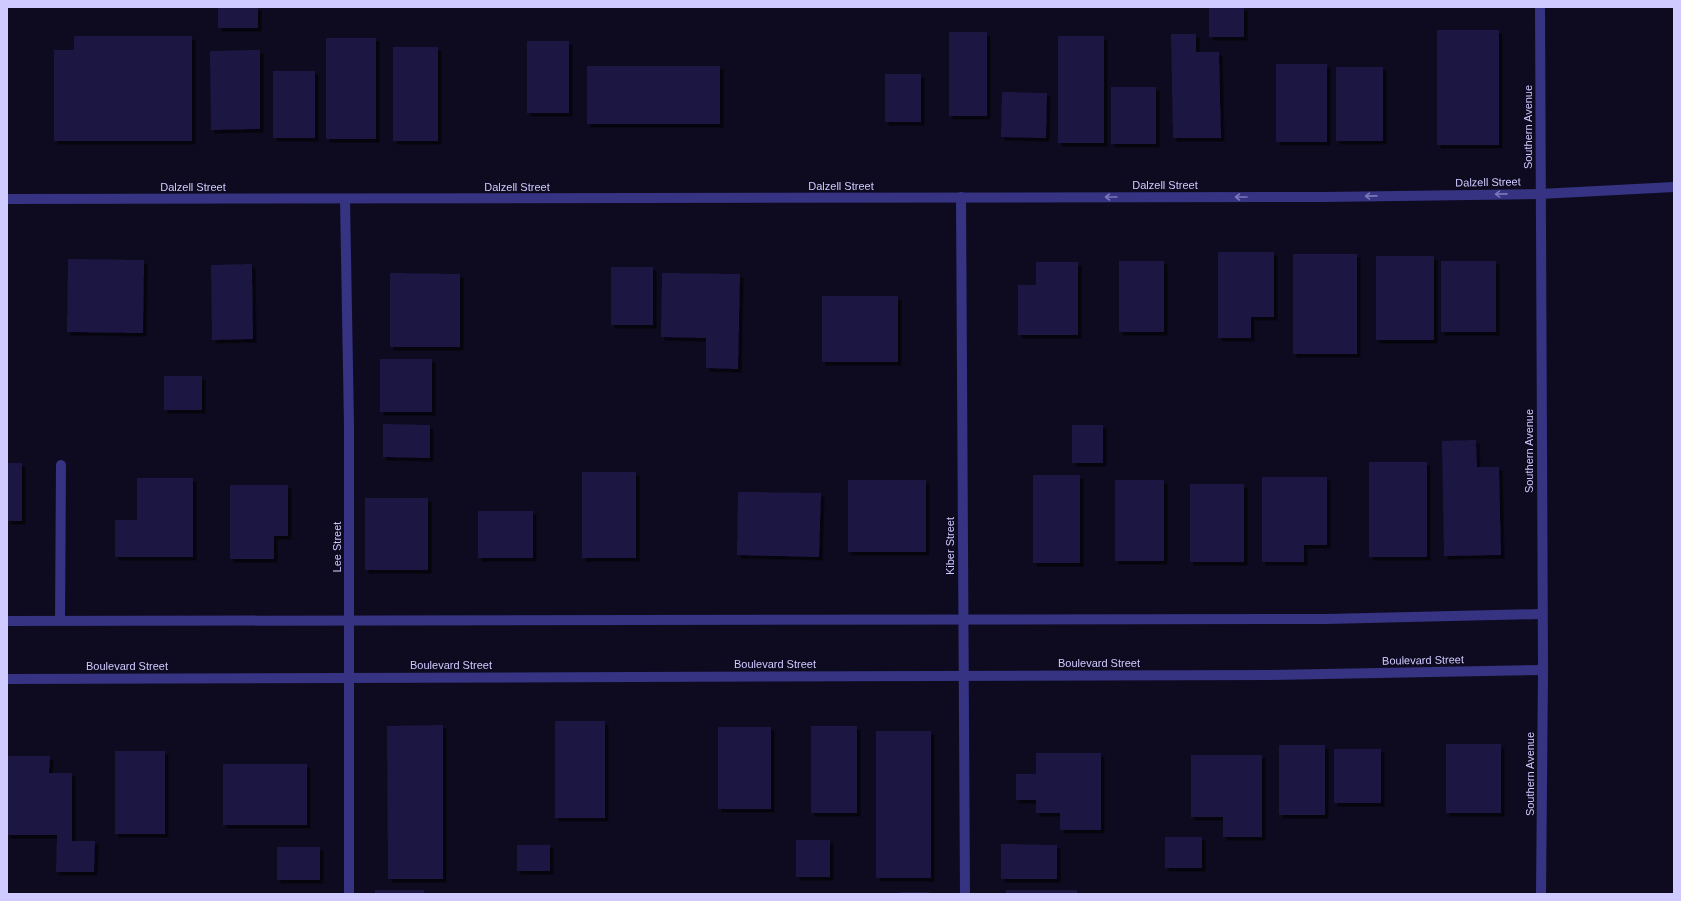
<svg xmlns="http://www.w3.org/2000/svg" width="1681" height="901" font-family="Helvetica,sans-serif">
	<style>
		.building { fill: #1e1642; filter: url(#shadow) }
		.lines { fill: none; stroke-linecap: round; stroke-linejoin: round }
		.service { stroke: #353382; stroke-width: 10 }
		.minor { stroke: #353382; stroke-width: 10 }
		.tertiary { stroke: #353382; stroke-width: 10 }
		.oneway { stroke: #7a77ba }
		.labels { text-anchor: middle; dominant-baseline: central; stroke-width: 3; stroke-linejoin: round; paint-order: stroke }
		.street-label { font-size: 11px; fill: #cfcaff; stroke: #0e0b20 }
	</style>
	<defs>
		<filter id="shadow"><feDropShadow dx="3.5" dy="3.5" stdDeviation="0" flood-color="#0009"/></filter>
	</defs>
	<rect width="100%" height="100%" fill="#0e0b20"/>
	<g class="building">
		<rect x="218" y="7" width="40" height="21"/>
		<rect x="1209" y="7" width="35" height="30"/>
		<rect x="1437" y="30" width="62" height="115"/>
		<rect x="949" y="32" width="38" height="84"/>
		<polygon points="1171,34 1196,34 1196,52 1219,52 1221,138 1173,138"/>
		<polygon points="74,36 192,36 192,141 54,141 54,50 74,50"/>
		<rect x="1058" y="36" width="46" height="107"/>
		<rect x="326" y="38" width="50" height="101"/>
		<rect x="527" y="41" width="42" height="72"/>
		<rect x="393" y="47" width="45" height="94"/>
		<polygon points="260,50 260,129 211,130 210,51"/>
		<rect x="1276" y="64" width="51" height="78"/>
		<rect x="587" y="66" width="133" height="58"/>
		<rect x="1336" y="67" width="47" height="74"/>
		<rect x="273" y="71" width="42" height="67"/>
		<rect x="885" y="74" width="36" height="48"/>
		<rect x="1111" y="87" width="45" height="57"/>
		<polygon points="1002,92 1047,93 1046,138 1001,137"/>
		<polygon points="1218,252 1274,252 1274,317 1251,317 1251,338 1218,338"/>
		<rect x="1293" y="254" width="64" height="100"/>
		<rect x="1376" y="256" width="58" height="84"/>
		<polygon points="68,259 144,260 143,333 67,332"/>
		<rect x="1119" y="261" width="45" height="71"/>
		<rect x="1441" y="261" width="55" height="71"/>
		<polygon points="1036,262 1078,262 1078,335 1018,335 1018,285 1036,285"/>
		<polygon points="252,264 253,339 212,340 211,265"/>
		<rect x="611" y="267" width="42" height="58"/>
		<polygon points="390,273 460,274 460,347 390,347"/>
		<polygon points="662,273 740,274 738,369 706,368 706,338 661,337"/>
		<rect x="822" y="296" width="76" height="66"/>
		<rect x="380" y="359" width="52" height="53"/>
		<rect x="164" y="376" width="38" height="34"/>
		<polygon points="383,424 430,425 430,458 383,457"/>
		<rect x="1072" y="425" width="31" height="38"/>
		<polygon points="1476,440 1477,467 1499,467 1501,555 1444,556 1442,441"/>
		<rect x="1369" y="462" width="58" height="95"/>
		<rect x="7" y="463" width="15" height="58"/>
		<rect x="582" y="472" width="54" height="86"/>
		<rect x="1033" y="475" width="47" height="88"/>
		<polygon points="1262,477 1327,477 1327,545 1304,545 1304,562 1262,562"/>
		<polygon points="137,478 193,478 193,557 115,557 115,520 137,520"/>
		<rect x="848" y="480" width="78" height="72"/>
		<rect x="1115" y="480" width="49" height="81"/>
		<rect x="1190" y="484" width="54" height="78"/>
		<polygon points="230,485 288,485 288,536 274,536 274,559 230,559"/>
		<polygon points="738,492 821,493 819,557 737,555"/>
		<rect x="365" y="498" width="63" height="72"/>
		<rect x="478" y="511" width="55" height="47"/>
		<rect x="555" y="721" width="50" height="97"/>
		<polygon points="443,725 443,879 388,879 387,726"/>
		<rect x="811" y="726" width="46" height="87"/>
		<rect x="718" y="727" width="53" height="82"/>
		<rect x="876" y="731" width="55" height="147"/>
		<rect x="1446" y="744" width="55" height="69"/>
		<rect x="1279" y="745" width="46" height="70"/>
		<rect x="1334" y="749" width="47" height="54"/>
		<rect x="115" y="751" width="50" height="83"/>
		<polygon points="1036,753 1101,753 1101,830 1060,830 1060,813 1036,813 1036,800 1016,800 1016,774 1036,774"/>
		<polygon points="1191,755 1262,755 1262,837 1223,837 1223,817 1191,817"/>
		<polygon points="7,756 50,756 49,773 72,773 72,841 95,841 94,872 56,872 57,835 7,835"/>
		<rect x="223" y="764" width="84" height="61"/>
		<rect x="1165" y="837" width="37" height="31"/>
		<rect x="796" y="840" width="34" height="37"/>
		<polygon points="1001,844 1057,845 1057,879 1001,879"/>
		<rect x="517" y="845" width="33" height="26"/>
		<rect x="277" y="847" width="43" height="33"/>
		<rect x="375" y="890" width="49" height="4"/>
		<rect x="1006" y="890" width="71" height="4"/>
		<rect x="900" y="892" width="29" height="2"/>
	</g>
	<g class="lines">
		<polyline class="service" points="60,620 61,465"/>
		<g class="minor">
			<polyline points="961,197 965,894"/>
			<polyline points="7,199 1324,197 1540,194"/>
			<polyline points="345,199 349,425 349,894"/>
			<polyline points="7,621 1326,619 1542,614"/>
			<polyline points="7,679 1271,675 1543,670"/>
		</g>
		<g class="tertiary">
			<polyline points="1540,7 1543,670 1541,894"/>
			<polyline points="1540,194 1674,187"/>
		</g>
	</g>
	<defs><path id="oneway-shaft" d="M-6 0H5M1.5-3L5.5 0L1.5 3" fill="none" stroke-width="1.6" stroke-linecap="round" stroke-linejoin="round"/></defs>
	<g class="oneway">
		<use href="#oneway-shaft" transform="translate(1501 194) rotate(179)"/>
		<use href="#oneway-shaft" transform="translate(1371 196) rotate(179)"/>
		<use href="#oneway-shaft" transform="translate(1111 197) rotate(180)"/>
		<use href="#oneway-shaft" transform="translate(1241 197) rotate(180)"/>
	</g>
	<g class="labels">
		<g class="street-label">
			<text transform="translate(1528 127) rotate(-90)">Southern Avenue</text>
			<text transform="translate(1488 182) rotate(-1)">Dalzell Street</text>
			<text x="1165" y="185">Dalzell Street</text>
			<text x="841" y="186">Dalzell Street</text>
			<text x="193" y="187">Dalzell Street</text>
			<text x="517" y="187">Dalzell Street</text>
			<text transform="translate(1529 451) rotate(-90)">Southern Avenue</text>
			<text transform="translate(950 546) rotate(-90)">Kiber Street</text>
			<text transform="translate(337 547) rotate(-90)">Lee Street</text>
			<text transform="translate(1423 660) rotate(-1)">Boulevard Street</text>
			<text x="1099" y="663">Boulevard Street</text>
			<text x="775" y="664">Boulevard Street</text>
			<text x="451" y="665">Boulevard Street</text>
			<text x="127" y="666">Boulevard Street</text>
			<text transform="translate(1530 774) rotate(-90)">Southern Avenue</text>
		</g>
	</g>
	<rect width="1681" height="901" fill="none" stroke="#cfcaff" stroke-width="16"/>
</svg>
